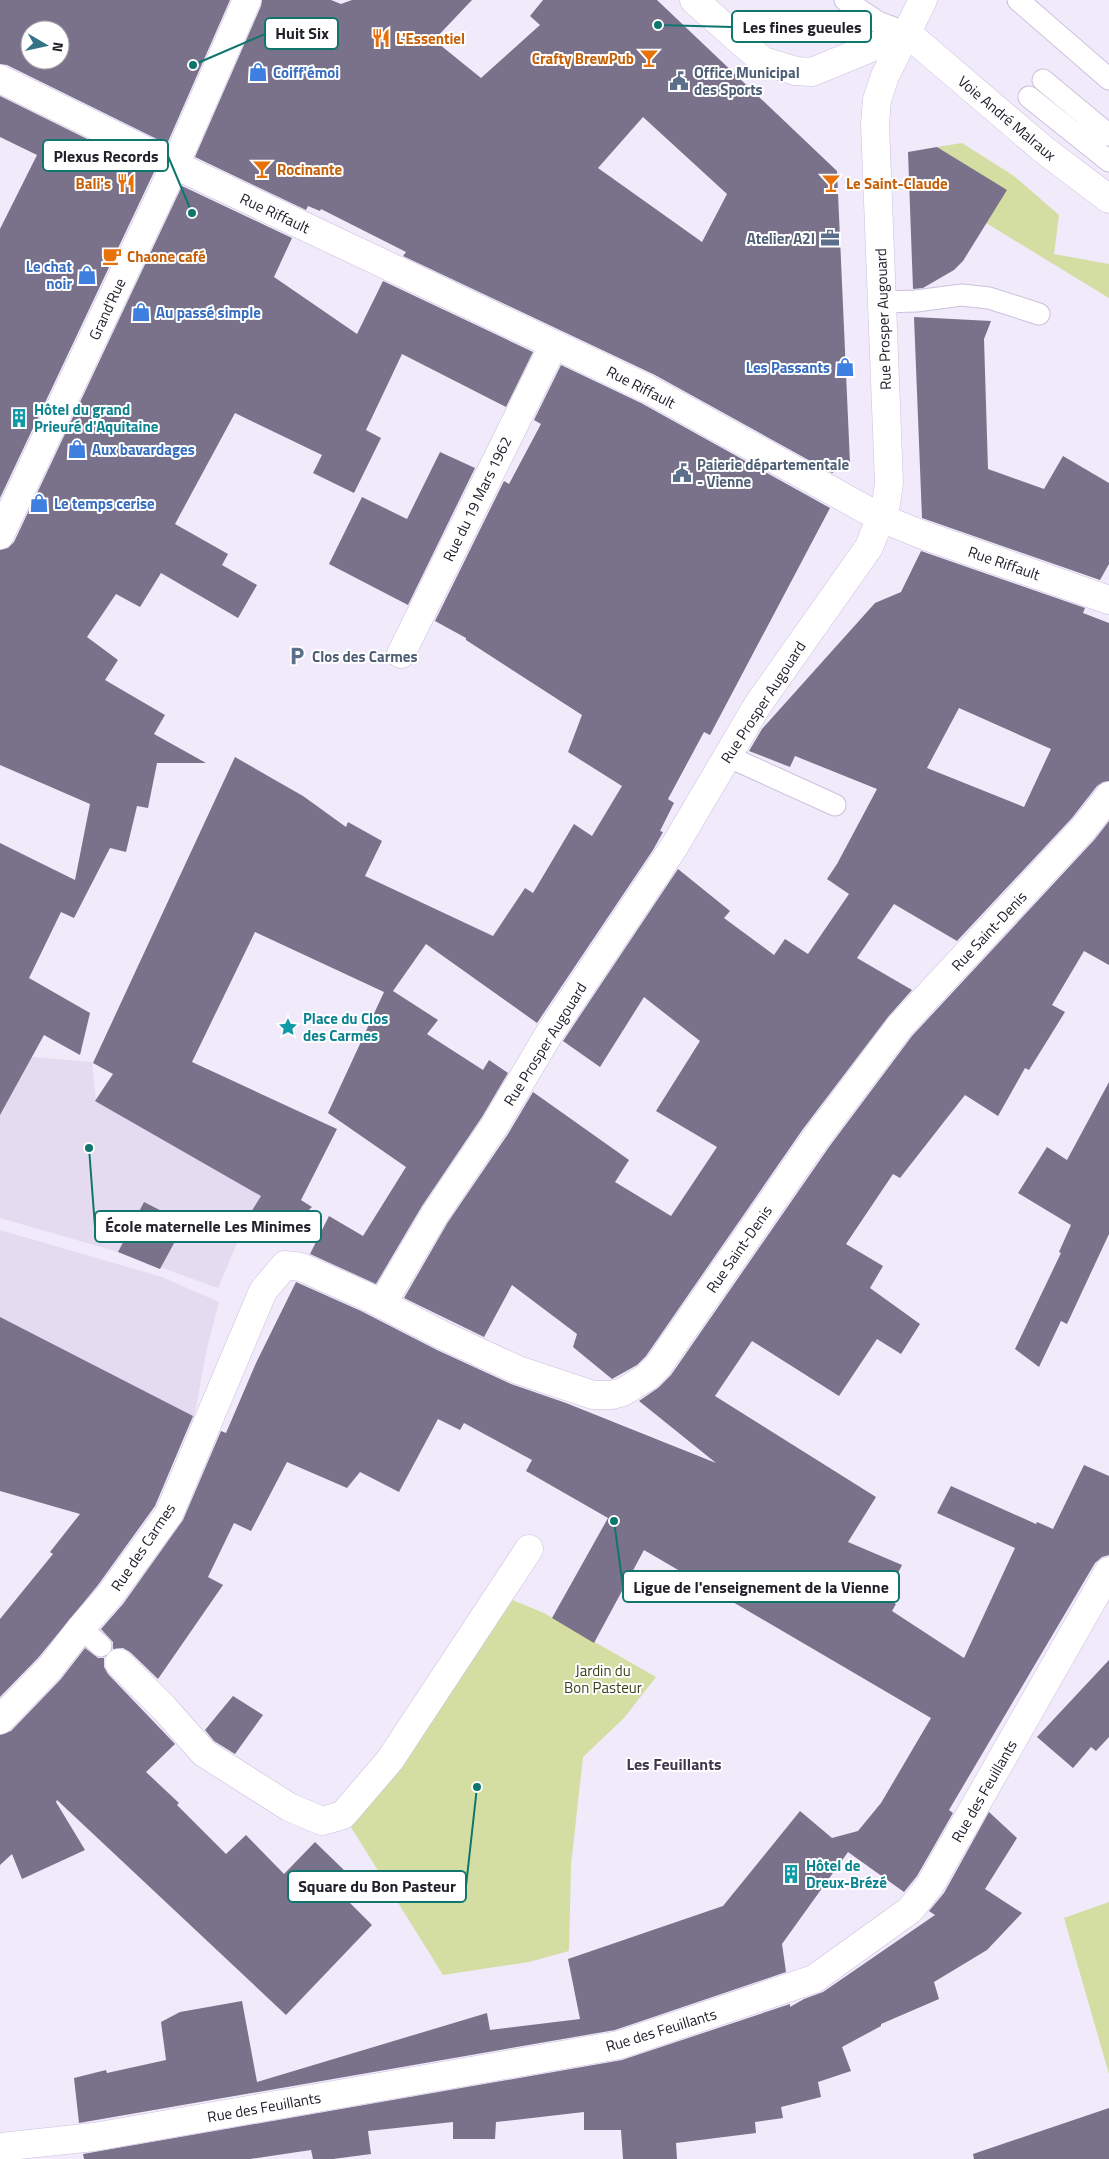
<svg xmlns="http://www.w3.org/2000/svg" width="1109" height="2159" font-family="'Titillium Web',sans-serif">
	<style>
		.education { fill: #e5dbf0 }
		.green { fill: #d4dea2 }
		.building { fill: #7a728a; fill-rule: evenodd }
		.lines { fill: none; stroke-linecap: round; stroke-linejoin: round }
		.lane-casing { stroke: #cac1dc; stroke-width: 23 }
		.street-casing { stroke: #cac1dc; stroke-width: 29 }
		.secondary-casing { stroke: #cac1dc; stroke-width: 29 }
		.lane { stroke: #fff; stroke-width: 21 }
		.street { stroke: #fff; stroke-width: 28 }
		.secondary { stroke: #fff; stroke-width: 28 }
		.labels { text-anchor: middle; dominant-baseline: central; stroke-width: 4; stroke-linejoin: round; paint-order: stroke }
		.food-label { font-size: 15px; font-weight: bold; fill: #c56008; stroke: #fff; text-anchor: start }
		.shop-label { font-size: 15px; font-weight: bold; fill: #366cbe; stroke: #fff; text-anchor: start }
		.service-label { font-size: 15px; font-weight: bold; fill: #4e5e75; stroke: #fff; text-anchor: start }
		.street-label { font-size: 15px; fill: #23202a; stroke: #fff }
		.culture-label { font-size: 15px; font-weight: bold; fill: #0d838f; stroke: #fff; text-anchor: start }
		.park-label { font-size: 15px; fill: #3c4118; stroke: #fff }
		.neighbourhood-label { font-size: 16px; font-weight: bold; fill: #3e374d; stroke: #fff }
		.leader { fill: none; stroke: #0f766e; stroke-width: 2 }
		.callout-dot { fill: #0f766e; stroke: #fff; stroke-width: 2 }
		.callout { fill: #fff; stroke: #0f766e; stroke-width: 2 }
		.callout-label { font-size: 16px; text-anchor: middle; font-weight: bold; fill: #23202a }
	</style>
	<rect width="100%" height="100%" fill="#f0eafb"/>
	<g class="education">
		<polygon points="3,1045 32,1057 92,1062 96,1101 261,1196 248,1217 218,1288 118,1252 0,1218 0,1046"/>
		<polygon points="0,1230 162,1277 219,1302 207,1348 194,1417 161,1482 0,1432"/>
	</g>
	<g class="green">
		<polygon points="962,143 1014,176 1059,215 1054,254 1109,264 1109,298 986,223 1006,190 937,147"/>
		<polygon points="505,1597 544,1613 656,1677 624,1718 583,1757 571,1865 569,1951 529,1962 443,1975 349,1824"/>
		<polygon points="1109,1902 1109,2074 1064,1918"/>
	</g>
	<g class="building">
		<path d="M0,0H230L167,144L7,65L0,64ZM30,30H60V60H30Z"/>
		<path d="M262,0H331L341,4L352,0H472L434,40L481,78L540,25L530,16L543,0H657L837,171L850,463L832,473L655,375L403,256L406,252L321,209L320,211L308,206L306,210L195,157L261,6ZM643,117L727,194L702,242L598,168Z"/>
		<polygon points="0,96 154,172 0,498 0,229 37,155 0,137"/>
		<polygon points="937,147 1007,190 963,261 954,270 923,288 913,289 908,152"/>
		<polygon points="182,186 292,238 274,277 357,334 383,281 533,352 506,407 402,354 366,430 381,438 354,493 313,473 322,455 235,413 175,524 228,554 222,565 257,585 238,618 161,573 140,607 116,594 87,637 118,660 105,680 165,715 154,734 206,763 157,763 148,808 137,806 126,852 110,848 74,918 61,912 29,978 90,1013 80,1055 44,1035 0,1115 0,843 75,880 90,804 0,765 0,550 8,548 14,542"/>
		<polygon points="914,317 991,321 984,339 988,469 1044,489 1063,456 1109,483 1109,564 1100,580 922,518"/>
		<polygon points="561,365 641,403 830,508 710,735 704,732 668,799 674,803 660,831 663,832 653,850 537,1023 426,944 393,991 438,1020 427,1034 483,1070 489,1060 508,1073 482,1117 422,1206 376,1284 310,1254 329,1216 363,1236 406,1167 328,1113 384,992 255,932 192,1062 337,1129 301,1200 312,1207 282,1236 248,1217 261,1196 95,1101 113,1074 93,1063 235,757 303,796 346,827 348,822 382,841 365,876 493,936 525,888 533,893 574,824 592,836 622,786 568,752 582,715 466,640 466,638 435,621 504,481 509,484 541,424 534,420"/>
		<polygon points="440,452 475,468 408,605 329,564 362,497 407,519"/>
		<path d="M921,551L1085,608L1083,613L1109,623V781L1103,782L1097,786L1072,818L957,941L894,904L857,958L912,990L888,1017L803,1129L646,1356L637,1365L612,1379L573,1347L577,1334L512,1285L484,1337L404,1298L448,1222L508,1134L533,1092L629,1160L615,1182L671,1216L717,1147L656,1111L700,1041L644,997L600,1067L563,1041L678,869L730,911L724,918L774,955L785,939L808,954L849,894L827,879L837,864L877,789L795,756L790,767L749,751L762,729L875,603L901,592ZM959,708L1051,749L1024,807L927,768Z"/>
		<polygon points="1109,821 1109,965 1084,951 1052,1005 1065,1012 1029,1070 1025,1068 998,1116 965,1095 900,1178 893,1174 846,1244 883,1266 870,1288 920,1324 901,1354 877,1339 839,1396 752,1341 715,1396 876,1497 848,1542 902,1565 886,1598 896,1604 892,1611 964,1658 1015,1548 937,1513 951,1486 1036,1524 1037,1522 1053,1529 1084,1465 1109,1476 1109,1555 1102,1557 1095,1563 949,1810 953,1813 917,1876 904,1892 848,1852 782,1944 786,1972 615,2030 79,2123 74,2078 106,2070 107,2073 166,2060 161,2022 180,2012 242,2001 257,2082 487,2013 490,2030 580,2019 568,1959 723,1906 800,1811 832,1838 858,1831 881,1803 931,1718 644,1550 594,1643 552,1618 608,1518 526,1471 532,1460 464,1423 460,1430 438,1419 399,1492 360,1472 347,1488 287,1462 251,1531 234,1523 208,1577 223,1585 158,1679 130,1652 123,1648 113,1649 113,1642 101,1629 123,1604 183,1520 221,1431 226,1433 256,1363 296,1282 361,1311 437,1350 511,1384 566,1403 716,1463 639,1401 658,1388 671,1375 829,1147 912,1036 1095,839"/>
		<polygon points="1109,1082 1109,1234 1067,1324 1061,1321 1039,1367 1015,1349 1061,1253 1059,1252 1071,1225 1018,1193 1047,1147 1067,1160"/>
		<polygon points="144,1202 185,1223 160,1269 118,1252"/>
		<polygon points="0,1317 193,1416 155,1506 98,1585 38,1658 0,1697 0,1619 53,1554 50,1552 80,1514 0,1491"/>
		<polygon points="85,1648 98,1658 104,1658 104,1667 108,1674 175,1744 146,1772 179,1803 177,1805 226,1854 246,1835 284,1874 315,1842 346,1872 333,1886 372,1925 286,2015 57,1800 56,1802 85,1850 22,1879 12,1854 0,1865 0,1735 11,1731 61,1679"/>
		<polygon points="1109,1660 1109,1737 1096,1751 1091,1747 1073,1768 1037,1737"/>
		<polygon points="233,1696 263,1715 235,1754 214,1741 205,1730"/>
		<polygon points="989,1812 1017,1838 985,1889 1022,1913 987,1950 934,1982 939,1999 881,2024 881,2026 842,2047 851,2071 818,2082 821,2097 781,2107 783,2118 755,2122 756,2133 676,2143 677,2159 623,2159 621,2130 584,2130 584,2112 496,2122 495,2139 453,2139 453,2122 368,2131 371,2154 333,2159 313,2159 311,2150 250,2159 84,2159 83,2154 622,2060 790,2004 790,2007 804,1999 823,1992 935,1915 929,1911 944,1893"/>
		<polygon points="1109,2108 1109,2159 974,2159 973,2154"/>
	</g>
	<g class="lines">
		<g class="lane-casing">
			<g id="lane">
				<polyline points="845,0 878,22 907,33"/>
				<polyline points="1018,0 1109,79"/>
				<polyline points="1043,80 1109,135"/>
				<polyline points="1029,97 1109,161"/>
				<polyline points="882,302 916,301 962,295 989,298 1039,314"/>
				<polyline points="727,756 835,805"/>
				<polyline points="81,1628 101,1646"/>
			</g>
		</g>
		<g class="street-casing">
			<g id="street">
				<polyline points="694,0 763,61 796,71 812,72 907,33"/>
				<polyline points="0,79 175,165 648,389 881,518 923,535 1109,600"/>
				<polyline points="0,535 175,165 247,0"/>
				<polyline points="401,654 549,354 555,345"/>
				<polyline points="382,1304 435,1214 495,1125 549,1034 674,847 757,706 869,547 886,504 889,483 875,124 877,100 885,76 923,0"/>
				<polyline points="119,1663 164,1708 204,1753 289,1807 322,1821 343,1815 390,1760 529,1549"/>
				<polyline points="0,1720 50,1668 81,1628 110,1595 169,1514 263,1291 285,1265 301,1267 368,1297 444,1336 518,1370 593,1395 612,1395 623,1392 647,1377 658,1366 816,1138 900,1026 1084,828 1109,796"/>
				<polyline points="0,2147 94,2137 619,2045 814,1979 910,1910 930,1885 1109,1571"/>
			</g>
		</g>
		<g class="secondary-casing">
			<polyline id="secondary" points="907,33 1044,150 1109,199"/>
		</g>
		<use href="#lane" class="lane"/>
		<use href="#street" class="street"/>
		<use href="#secondary" class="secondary"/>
	</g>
	<defs>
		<g id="restaurant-bare" transform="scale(1.5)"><path d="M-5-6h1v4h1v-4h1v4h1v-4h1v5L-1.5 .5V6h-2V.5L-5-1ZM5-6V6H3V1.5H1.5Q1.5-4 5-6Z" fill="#e8710a" stroke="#fff" stroke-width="2.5" paint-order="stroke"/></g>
		<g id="bar-bare" transform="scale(1.5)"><path d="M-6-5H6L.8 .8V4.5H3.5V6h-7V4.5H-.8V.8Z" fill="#e8710a" stroke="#fff" stroke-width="2.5" paint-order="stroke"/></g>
		<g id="shop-bare" transform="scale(1.5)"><path d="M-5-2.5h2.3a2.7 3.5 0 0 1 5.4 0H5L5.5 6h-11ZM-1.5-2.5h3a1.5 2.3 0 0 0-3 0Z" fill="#3f7fe0" stroke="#fff" stroke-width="2.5" paint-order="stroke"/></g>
		<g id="civic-bare" transform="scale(1.5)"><path d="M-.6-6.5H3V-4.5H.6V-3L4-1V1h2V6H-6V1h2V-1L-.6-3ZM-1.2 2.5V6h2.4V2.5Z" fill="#5c6f8a" stroke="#fff" stroke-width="2.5" paint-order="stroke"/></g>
		<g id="office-bare" transform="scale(1.5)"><path d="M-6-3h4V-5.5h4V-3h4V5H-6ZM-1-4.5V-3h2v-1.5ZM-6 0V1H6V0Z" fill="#5c6f8a" stroke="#fff" stroke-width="2.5" paint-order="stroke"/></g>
		<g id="cafe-bare" transform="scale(1.5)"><path d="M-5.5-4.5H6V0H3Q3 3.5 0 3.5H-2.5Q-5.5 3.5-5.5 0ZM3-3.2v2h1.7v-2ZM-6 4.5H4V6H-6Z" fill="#e8710a" stroke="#fff" stroke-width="2.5" paint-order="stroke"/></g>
		<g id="building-bare" transform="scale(1.5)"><path d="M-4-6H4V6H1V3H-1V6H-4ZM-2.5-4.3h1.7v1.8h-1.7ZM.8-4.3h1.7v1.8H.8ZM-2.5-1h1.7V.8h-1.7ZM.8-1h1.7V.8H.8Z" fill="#0f9aa8" stroke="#fff" stroke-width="2.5" paint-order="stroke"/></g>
		<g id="parking-bare" transform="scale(1.5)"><path d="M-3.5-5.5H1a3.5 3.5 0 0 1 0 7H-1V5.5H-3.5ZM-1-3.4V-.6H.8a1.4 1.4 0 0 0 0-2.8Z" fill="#5c6f8a" stroke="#fff" stroke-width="2.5" paint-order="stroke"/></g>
		<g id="sight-bare" transform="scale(1.5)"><path d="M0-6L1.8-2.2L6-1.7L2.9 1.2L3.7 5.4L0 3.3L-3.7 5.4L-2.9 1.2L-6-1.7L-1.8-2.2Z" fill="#0f9aa8" stroke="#fff" stroke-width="2.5" paint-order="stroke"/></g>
	</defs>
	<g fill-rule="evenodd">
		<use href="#restaurant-bare" x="381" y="38"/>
		<use href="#bar-bare" x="649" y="58"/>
		<use href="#shop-bare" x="258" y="72"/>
		<use href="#civic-bare" x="679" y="81"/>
		<use href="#bar-bare" x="262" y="169"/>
		<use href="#restaurant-bare" x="126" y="183"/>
		<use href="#bar-bare" x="831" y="183"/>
		<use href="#office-bare" x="830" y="238"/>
		<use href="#cafe-bare" x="112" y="256"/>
		<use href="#shop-bare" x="87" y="275"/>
		<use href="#shop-bare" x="141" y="312"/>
		<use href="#shop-bare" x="845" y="367"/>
		<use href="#building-bare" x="19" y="418"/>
		<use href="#shop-bare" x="77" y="449"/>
		<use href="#civic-bare" x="682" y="473"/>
		<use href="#shop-bare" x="39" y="503"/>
		<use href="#parking-bare" x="297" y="656"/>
		<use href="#sight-bare" x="288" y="1027"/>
		<use href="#building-bare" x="791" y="1874"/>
	</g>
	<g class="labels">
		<g class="food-label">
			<text x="396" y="38">L'Essentiel</text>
			<text x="634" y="58" text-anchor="end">Crafty BrewPub</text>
			<text x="277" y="169">Rocinante</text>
			<text x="111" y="183" text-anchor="end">Bali's</text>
			<text x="846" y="183">Le Saint-Claude</text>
			<text x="127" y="256">Chaone café</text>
		</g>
		<g class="shop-label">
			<text x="273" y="72">Coiff'émoi</text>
			<text x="72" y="266" text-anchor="end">Le chat<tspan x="72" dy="17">noir</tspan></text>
			<text x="156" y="312">Au passé simple</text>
			<text x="830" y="367" text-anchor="end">Les Passants</text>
			<text x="92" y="449">Aux bavardages</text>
			<text x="54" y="503">Le temps cerise</text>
		</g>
		<g class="service-label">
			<text x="694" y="72">Office Municipal<tspan x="694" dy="17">des Sports</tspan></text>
			<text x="815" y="238" text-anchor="end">Atelier A2I</text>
			<text x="697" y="464">Paierie départementale<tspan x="697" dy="17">- Vienne</tspan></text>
			<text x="312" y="656">Clos des Carmes</text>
		</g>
		<g class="street-label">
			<text transform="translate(1007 118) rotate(40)">Voie André Malraux</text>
			<text transform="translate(275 213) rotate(25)">Rue Riffault</text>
			<text transform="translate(107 309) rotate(-65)">Grand'Rue</text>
			<text transform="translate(883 319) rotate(-92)">Rue Prosper Augouard</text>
			<text transform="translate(641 387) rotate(27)">Rue Riffault</text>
			<text transform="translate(477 499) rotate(-64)">Rue du 19 Mars 1962</text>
			<text transform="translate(1004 563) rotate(19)">Rue Riffault</text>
			<text transform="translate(763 702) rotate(-57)">Rue Prosper Augouard</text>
			<text transform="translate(989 931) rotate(-47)">Rue Saint-Denis</text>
			<text transform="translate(545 1044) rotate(-58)">Rue Prosper Augouard</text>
			<text transform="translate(739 1249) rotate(-55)">Rue Saint-Denis</text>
			<text transform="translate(143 1547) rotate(-56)">Rue des Carmes</text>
			<text transform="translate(984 1791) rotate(-60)">Rue des Feuillants</text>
			<text transform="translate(661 2030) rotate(-17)">Rue des Feuillants</text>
			<text transform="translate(264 2107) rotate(-10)">Rue des Feuillants</text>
		</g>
		<g class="culture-label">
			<text x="34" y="409">Hôtel du grand<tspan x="34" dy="17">Prieuré d'Aquitaine</tspan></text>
			<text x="303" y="1018">Place du Clos<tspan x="303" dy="17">des Carmes</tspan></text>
			<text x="806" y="1865">Hôtel de<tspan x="806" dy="17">Dreux-Brézé</tspan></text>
		</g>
		<g class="park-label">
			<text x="603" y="1670">Jardin du<tspan x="603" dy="17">Bon Pasteur</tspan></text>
		</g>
		<g class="neighbourhood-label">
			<text x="674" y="1764">Les Feuillants</text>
		</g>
	</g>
	<path class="leader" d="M658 25L732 27M193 65L265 34M192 213L168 156M89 1148L95 1227M614 1521L623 1587M477 1787L466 1886"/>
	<g class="callout-dot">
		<circle cx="658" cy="25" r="5"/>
		<circle cx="193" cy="65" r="5"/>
		<circle cx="192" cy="213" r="5"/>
		<circle cx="89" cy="1148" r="5"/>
		<circle cx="614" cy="1521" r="5"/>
		<circle cx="477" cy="1787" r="5"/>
	</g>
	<g class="callout">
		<rect x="732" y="11" width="139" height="31" rx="5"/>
		<rect x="265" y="18" width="73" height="31" rx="5"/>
		<rect x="43" y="140" width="125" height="31" rx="5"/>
		<rect x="95" y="1211" width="226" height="31" rx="5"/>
		<rect x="623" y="1571" width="276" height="31" rx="5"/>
		<rect x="288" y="1871" width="178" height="31" rx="5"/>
	</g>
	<g class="callout-label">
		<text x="802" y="33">Les fines gueules</text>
		<text x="302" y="39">Huit Six</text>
		<text x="106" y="162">Plexus Records</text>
		<text x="208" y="1232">École maternelle Les Minimes</text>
		<text x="761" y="1593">Ligue de l'enseignement de la Vienne</text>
		<text x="377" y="1892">Square du Bon Pasteur</text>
	</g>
	<g transform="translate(45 45) rotate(99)"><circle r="24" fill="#ffffff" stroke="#a7a6aa"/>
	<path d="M0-4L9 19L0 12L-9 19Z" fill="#327386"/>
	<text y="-8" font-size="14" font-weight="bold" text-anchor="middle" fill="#23202a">N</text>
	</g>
</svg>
